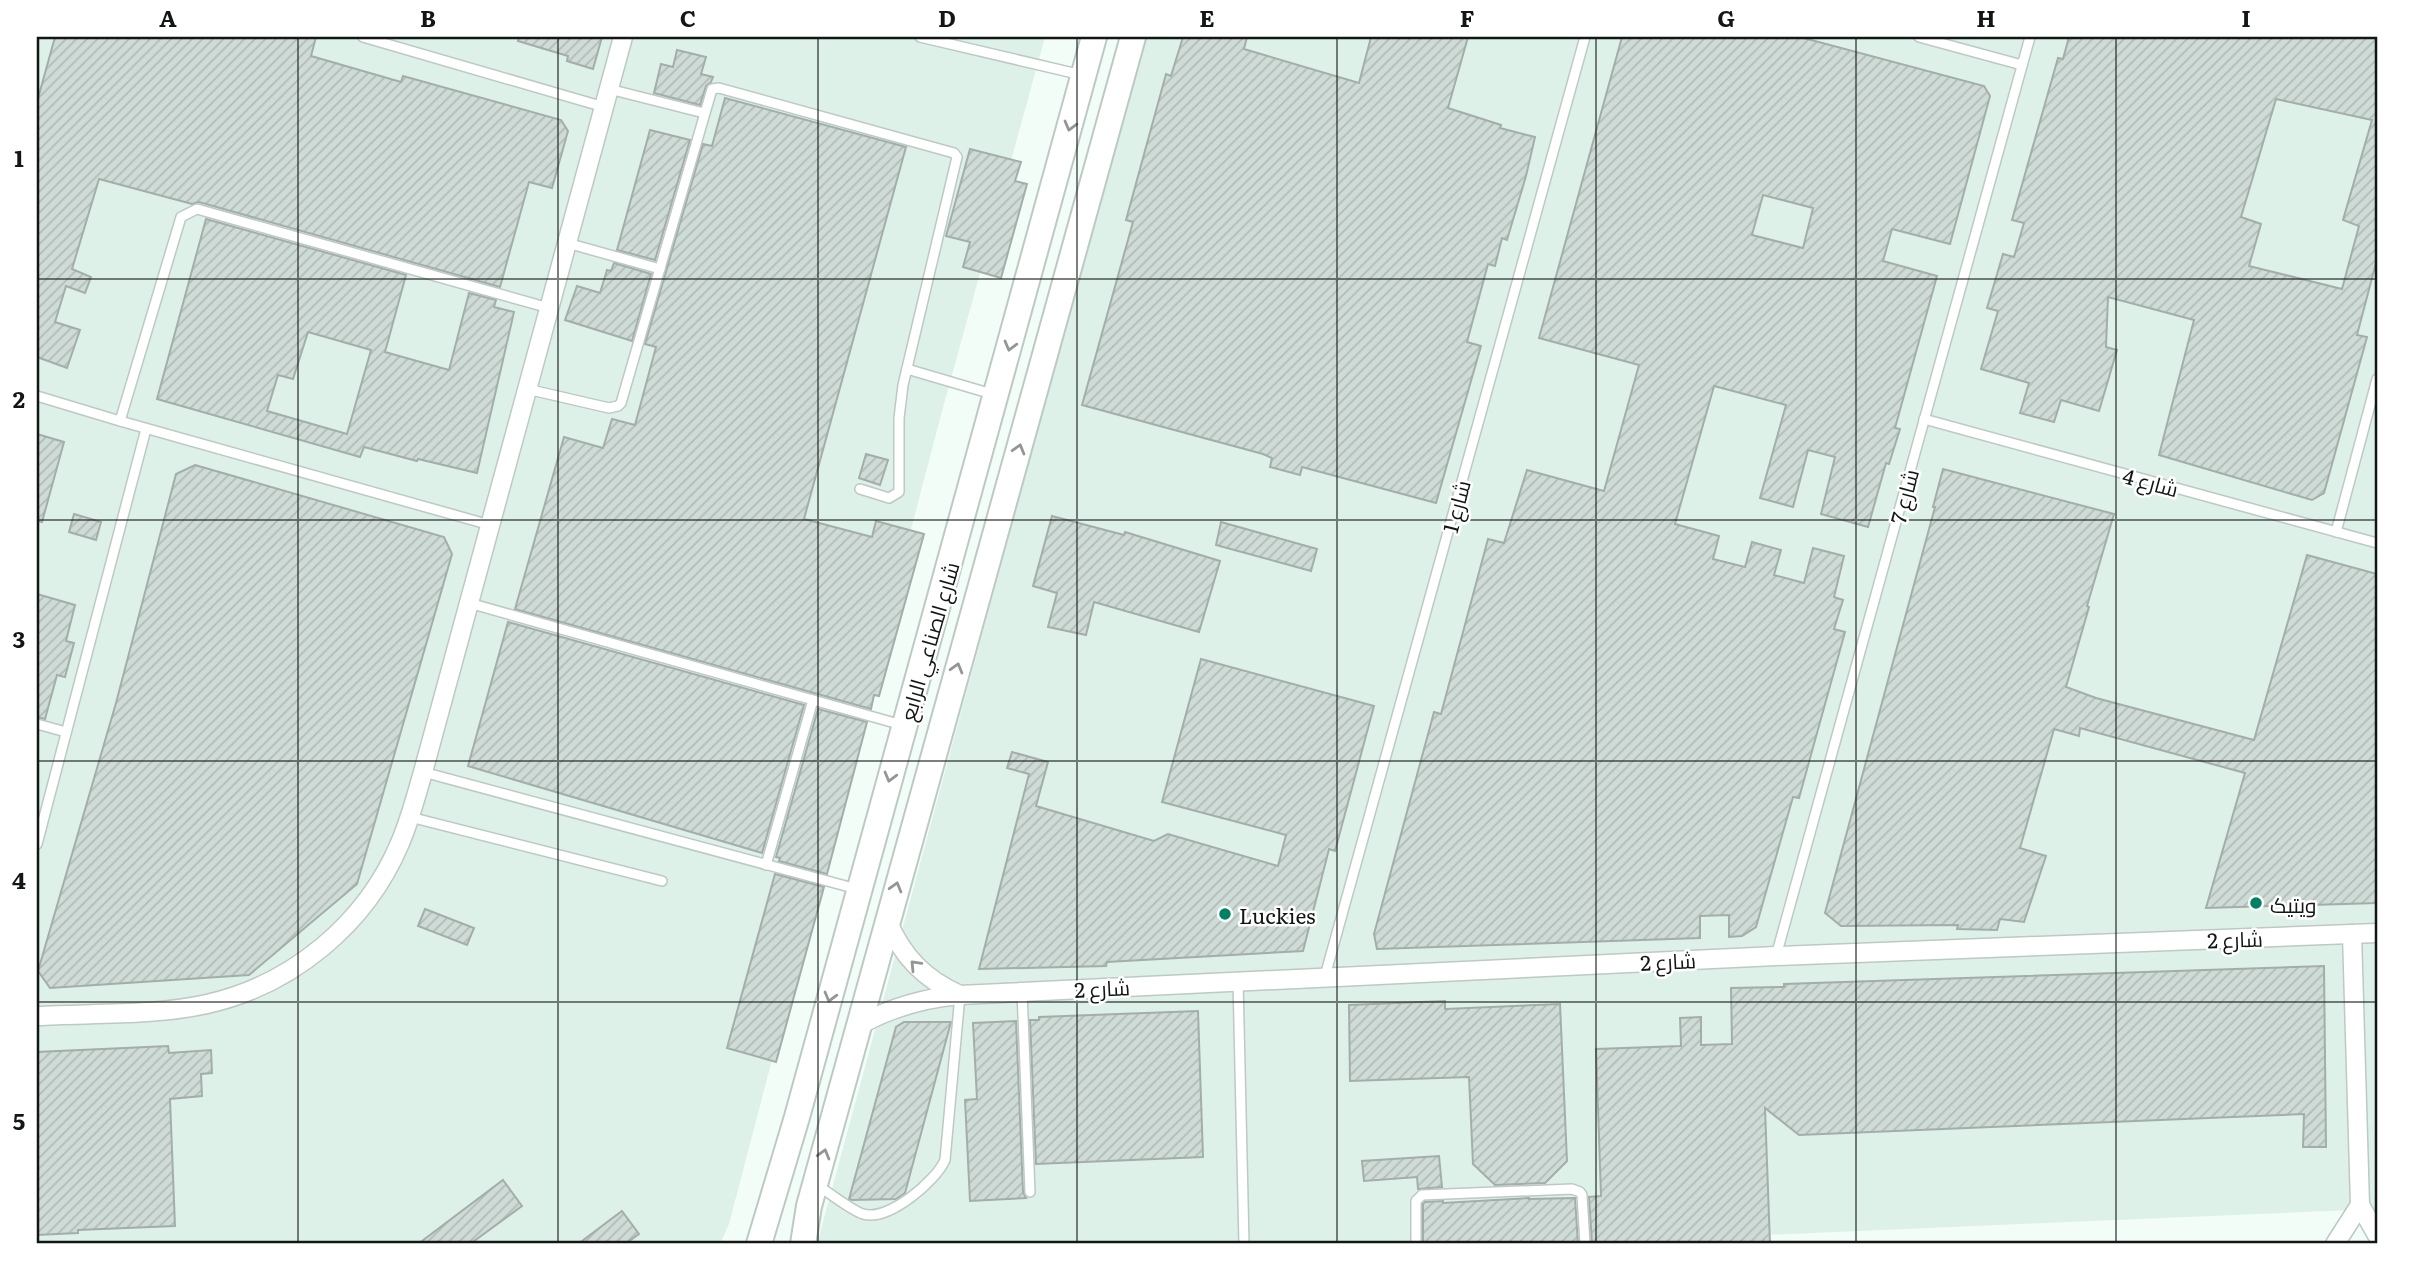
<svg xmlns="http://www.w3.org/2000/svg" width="2414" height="1281" font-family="Literata,Cairo,serif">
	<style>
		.built { fill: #ddf1e9 }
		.building { fill: url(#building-hatch); stroke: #a3aeaa; stroke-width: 2; fill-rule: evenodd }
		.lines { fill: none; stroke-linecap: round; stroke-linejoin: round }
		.service-casing { stroke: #bdc9c4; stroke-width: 12 }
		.minor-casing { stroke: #bdc9c4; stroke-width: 21 }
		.secondary-casing { stroke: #bdc9c4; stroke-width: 28 }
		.service { stroke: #fff; stroke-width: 9 }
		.minor { stroke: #fff; stroke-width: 18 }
		.secondary { stroke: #fff; stroke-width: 24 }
		.oneway { stroke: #949696 }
		.grid { fill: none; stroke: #121615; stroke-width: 2; stroke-opacity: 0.55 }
		.poi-dot { fill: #008162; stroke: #fff; stroke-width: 2.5 }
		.labels { text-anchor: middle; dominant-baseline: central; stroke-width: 5; stroke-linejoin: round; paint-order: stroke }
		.street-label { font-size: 21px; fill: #121615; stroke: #fff }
		.poi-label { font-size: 21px; fill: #121615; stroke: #fff; text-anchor: start }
		.neatline { fill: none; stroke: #121615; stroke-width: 2.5 }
		.grid-label { font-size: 23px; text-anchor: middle; font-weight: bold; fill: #121615 }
	</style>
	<defs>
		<pattern id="building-hatch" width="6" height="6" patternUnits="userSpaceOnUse" patternTransform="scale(1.75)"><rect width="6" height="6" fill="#cfdbd6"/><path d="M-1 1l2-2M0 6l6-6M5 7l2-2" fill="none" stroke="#b1bbb7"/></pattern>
	</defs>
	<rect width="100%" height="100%" fill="#f2fdf8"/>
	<g class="built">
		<polygon points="37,37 1045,37 941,415 729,1224 720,1244 37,1244"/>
		<polygon points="1144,37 2377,37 2377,1209 1551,1244 817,1244"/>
	</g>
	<g class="building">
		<polygon points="55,37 316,37 311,56 401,82 403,76 561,120 568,131 552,188 529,182 500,287 199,202 192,204 99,179 72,269 91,277 85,293 66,286 55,322 80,330 67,368 37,357 37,102"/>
		<polygon points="519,37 602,37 593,69 567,61 568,56 518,41"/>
		<polygon points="1183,37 1247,37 1244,49 1359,83 1371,37 1468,37 1448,108 1501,125 1500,128 1535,137 1526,176 1507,240 1502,238 1495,266 1488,264 1467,342 1481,346 1436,503 1302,467 1300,475 1270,467 1272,458 1263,454 1082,405 1133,222 1126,220 1166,74 1171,76"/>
		<path d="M1622,37H1800L1984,86L1990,96L1950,244L1892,229L1883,261L1937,276L1895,428L1900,429L1889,464L1886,463L1868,527L1821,514L1835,457L1808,450L1793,507L1760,498L1786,405L1714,386L1675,524L1719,536L1713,559L1745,567L1752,542L1781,550L1774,575L1804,583L1813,548L1844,556L1834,597L1843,600L1834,629L1845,632L1799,798L1793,797L1756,927L1742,936L1729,937V915L1700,916V938L1377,949L1374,934L1434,712L1441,714L1488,539L1504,543L1527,470L1604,491L1639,365L1539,338ZM1763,195L1813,208L1803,248L1752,235Z"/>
		<path d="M2069,37H2377V259L2357,335L2367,337L2324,493L2312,500L2159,455L2194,320L2108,297L2106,347L2117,350L2099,411L2061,400L2054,422L2020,413L2029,383L1981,369L1998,311L1987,308L2003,254L2014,257L2024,223L2012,220L2058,58L2063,59ZM2276,99L2372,120L2343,220L2359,226L2342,289L2249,266L2261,224L2241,217Z"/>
		<polygon points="677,50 706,57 701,74 713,77 711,82 706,86 700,105 654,93 661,64 673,67"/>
		<polygon points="725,98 906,147 804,519 872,537 876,521 924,534 879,696 874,695 871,709 515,609 564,437 603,448 612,419 635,425 656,347 645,344 703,144 712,146"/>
		<polygon points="650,130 690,140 655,260 617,250"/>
		<polygon points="970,149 1021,162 1015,181 1027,184 1001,278 963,267 970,242 946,236"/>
		<path d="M206,219L406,275L385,352L449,370L469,293L496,300L494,307L514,312L477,473L418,459L417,461L364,447L360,457L157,399ZM308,332L371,350L347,434L267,411L278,375L293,379Z"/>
		<polygon points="614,263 651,274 632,341 565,320 577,286 600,293 607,270 611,271"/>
		<polygon points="37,434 64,442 42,522 37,521"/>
		<polygon points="866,454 888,460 880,485 859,478"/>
		<polygon points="195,465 444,537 452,554 357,884 249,975 50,988 38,971 116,703 176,474"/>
		<polygon points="1943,469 2114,514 2087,606 2089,607 2066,687 2096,698 2254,740 2307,555 2377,574 2377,903 2206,908 2245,773 2080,728 2079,736 2054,729 2020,848 2046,856 2024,922 2000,919 1997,930 1957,929 1958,925 1841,926 1825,913 1935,507 1933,507"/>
		<polygon points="74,514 101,522 96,540 69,532"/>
		<polygon points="1052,516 1124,535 1125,532 1220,561 1199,632 1094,602 1086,635 1048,627 1057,593 1033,586"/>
		<polygon points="1221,522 1317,549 1311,571 1216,545"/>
		<polygon points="37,594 75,605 66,641 74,643 65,677 57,675 45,719 37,717"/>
		<polygon points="508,622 804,705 762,853 468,766"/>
		<polygon points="1201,659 1374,706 1335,851 1329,849 1303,951 1107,962 1106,966 979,969 1029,774 1007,768 1012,752 1048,762 1036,806 1154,841 1168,834 1278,866 1286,835 1162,802"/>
		<polygon points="818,709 867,722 827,874 779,861 780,858 776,857"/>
		<polygon points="775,874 824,887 776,1062 727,1048"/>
		<polygon points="425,909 474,928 467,945 418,926"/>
		<polygon points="2324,966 2326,1147 2303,1147 2304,1114 1799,1135 1765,1108 1770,1244 1592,1244 1589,1197 1601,1196 1596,1049 1681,1046 1680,1018 1701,1017 1701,1045 1732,1044 1731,988 1784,987 1784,984"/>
		<polygon points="1445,1001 1445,1009 1560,1004 1567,1161 1545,1183 1495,1185 1473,1164 1469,1077 1350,1081 1349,1005"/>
		<polygon points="1198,1011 1203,1157 1036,1164 1030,1020 1039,1020 1039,1017"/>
		<polygon points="1016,1021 1023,1192 1026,1198 970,1201 965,1100 977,1099 973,1023"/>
		<polygon points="904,1022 951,1022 905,1193 896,1199 852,1200 849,1199 896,1027"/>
		<polygon points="168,1046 169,1053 211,1050 212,1073 201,1074 202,1096 170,1099 175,1226 78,1230 78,1233 37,1235 37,1052"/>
		<polygon points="1439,1156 1442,1187 1418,1189 1417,1177 1364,1181 1362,1161"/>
		<polygon points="503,1180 522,1206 470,1244 418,1244"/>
		<polygon points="1530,1198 1528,1199 1575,1198 1578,1244 1423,1244 1423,1204 1425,1202 1443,1201 1443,1203"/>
		<polygon points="622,1211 639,1234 625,1244 578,1244"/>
	</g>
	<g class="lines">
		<g class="service-casing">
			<g id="service">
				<polyline points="363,37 604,107"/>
				<polyline points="920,37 1082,75"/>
				<polyline points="1919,37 2022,65"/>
				<polyline points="609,89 704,113"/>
				<polyline points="567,243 660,269"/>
				<polyline points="907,369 992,394"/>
				<polyline points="527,389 609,408 618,406 621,403 712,89 719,88 954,153 957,157 903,385 899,418 899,492 889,498 860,489"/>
				<polyline points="37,396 120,421 490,525"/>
				<polyline points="1924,419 2377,543"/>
				<polyline points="120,421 181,217 197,209 549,308"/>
				<polyline points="2336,532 2377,379"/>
				<polyline points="469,603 902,725"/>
				<polyline points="37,724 66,732"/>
				<polyline points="423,772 857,889"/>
				<polyline points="410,817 662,881"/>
				<polyline points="37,844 146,429"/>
				<polyline points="766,865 813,700"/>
				<polyline points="1776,956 2030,37"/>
				<polyline points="1325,976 1585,37"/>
				<polyline points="1238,980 1244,1244"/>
				<polyline points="1022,991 1030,1192"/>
				<path d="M817,1185C828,1192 852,1211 863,1214C888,1222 936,1181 945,1160L960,995"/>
				<polyline points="1416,1244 1416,1201 1422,1195 1572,1189 1580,1192 1582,1195 1585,1244"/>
			</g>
		</g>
		<g class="minor-casing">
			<g id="minor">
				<path d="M887,920C902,956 924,979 960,995"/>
				<polyline points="2352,934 2360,1205 2377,1235"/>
				<path d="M37,1016C92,1013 153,1016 207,1004C292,985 366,924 400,843C410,820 416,796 423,772L623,37"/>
				<path d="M861,1024C893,1007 923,998 960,995L1776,956L2377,933"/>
				<polyline points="2335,1244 2360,1205"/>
			</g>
		</g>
		<g class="secondary-casing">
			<g id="secondary">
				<polyline points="759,1244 797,1117 1094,37"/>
				<polyline points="803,1244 809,1206 1133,37"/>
			</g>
		</g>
		<use href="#service" class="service"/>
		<use href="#minor" class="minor"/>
		<use href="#secondary" class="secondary"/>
	</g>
	<defs><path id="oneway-chevron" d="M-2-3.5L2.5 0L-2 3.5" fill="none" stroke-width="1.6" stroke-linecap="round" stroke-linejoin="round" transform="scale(1.75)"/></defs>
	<g class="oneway">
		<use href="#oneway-chevron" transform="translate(1070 126) rotate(105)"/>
		<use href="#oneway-chevron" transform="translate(1010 346) rotate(105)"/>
		<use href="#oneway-chevron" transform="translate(1019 449) rotate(-74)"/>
		<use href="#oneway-chevron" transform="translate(957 668) rotate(-74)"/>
		<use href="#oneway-chevron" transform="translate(890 777) rotate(105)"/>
		<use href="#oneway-chevron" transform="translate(896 887) rotate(-74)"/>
		<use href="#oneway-chevron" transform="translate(915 965) rotate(-134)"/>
		<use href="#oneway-chevron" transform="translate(830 997) rotate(105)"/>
		<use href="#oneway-chevron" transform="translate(824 1154) rotate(-74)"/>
	</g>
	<path class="grid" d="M298,37V1244M558,37V1244M818,37V1244M1077,37V1244M1337,37V1244M1596,37V1244M1856,37V1244M2116,37V1244M37,279H2377M37,520H2377M37,761H2377M37,1002H2377"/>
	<g class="poi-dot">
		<circle cx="2256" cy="903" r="7"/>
		<circle cx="1225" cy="914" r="7"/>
	</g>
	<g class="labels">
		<g class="street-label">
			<text transform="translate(2151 481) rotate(15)">شارع 4</text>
			<text transform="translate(1903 496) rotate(-75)">شارع 7</text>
			<text transform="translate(1455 506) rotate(-75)">شارع 1</text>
			<text transform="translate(928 641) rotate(-74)">شارع الصناعي الرابع</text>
			<text transform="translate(2235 938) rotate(-2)">شارع 2</text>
			<text transform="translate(1668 960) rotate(-3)">شارع 2</text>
			<text transform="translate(1102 987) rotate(-3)">شارع 2</text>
		</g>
		<g class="poi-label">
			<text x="2270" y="903">ویتیک</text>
			<text x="1239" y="914">Luckies</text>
		</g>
	</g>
	<rect width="2414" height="1281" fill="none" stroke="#ffffff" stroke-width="77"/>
	<rect x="38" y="38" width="2338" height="1204" class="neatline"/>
	<g class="grid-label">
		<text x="168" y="27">A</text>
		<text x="428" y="27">B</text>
		<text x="688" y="27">C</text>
		<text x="947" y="27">D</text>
		<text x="1207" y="27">E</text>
		<text x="1467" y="27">F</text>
		<text x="1726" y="27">G</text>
		<text x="1986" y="27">H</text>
		<text x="2246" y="27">I</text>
		<text x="19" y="167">1</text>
		<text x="19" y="408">2</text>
		<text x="19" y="648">3</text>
		<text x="19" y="889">4</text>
		<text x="19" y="1130">5</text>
	</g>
</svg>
